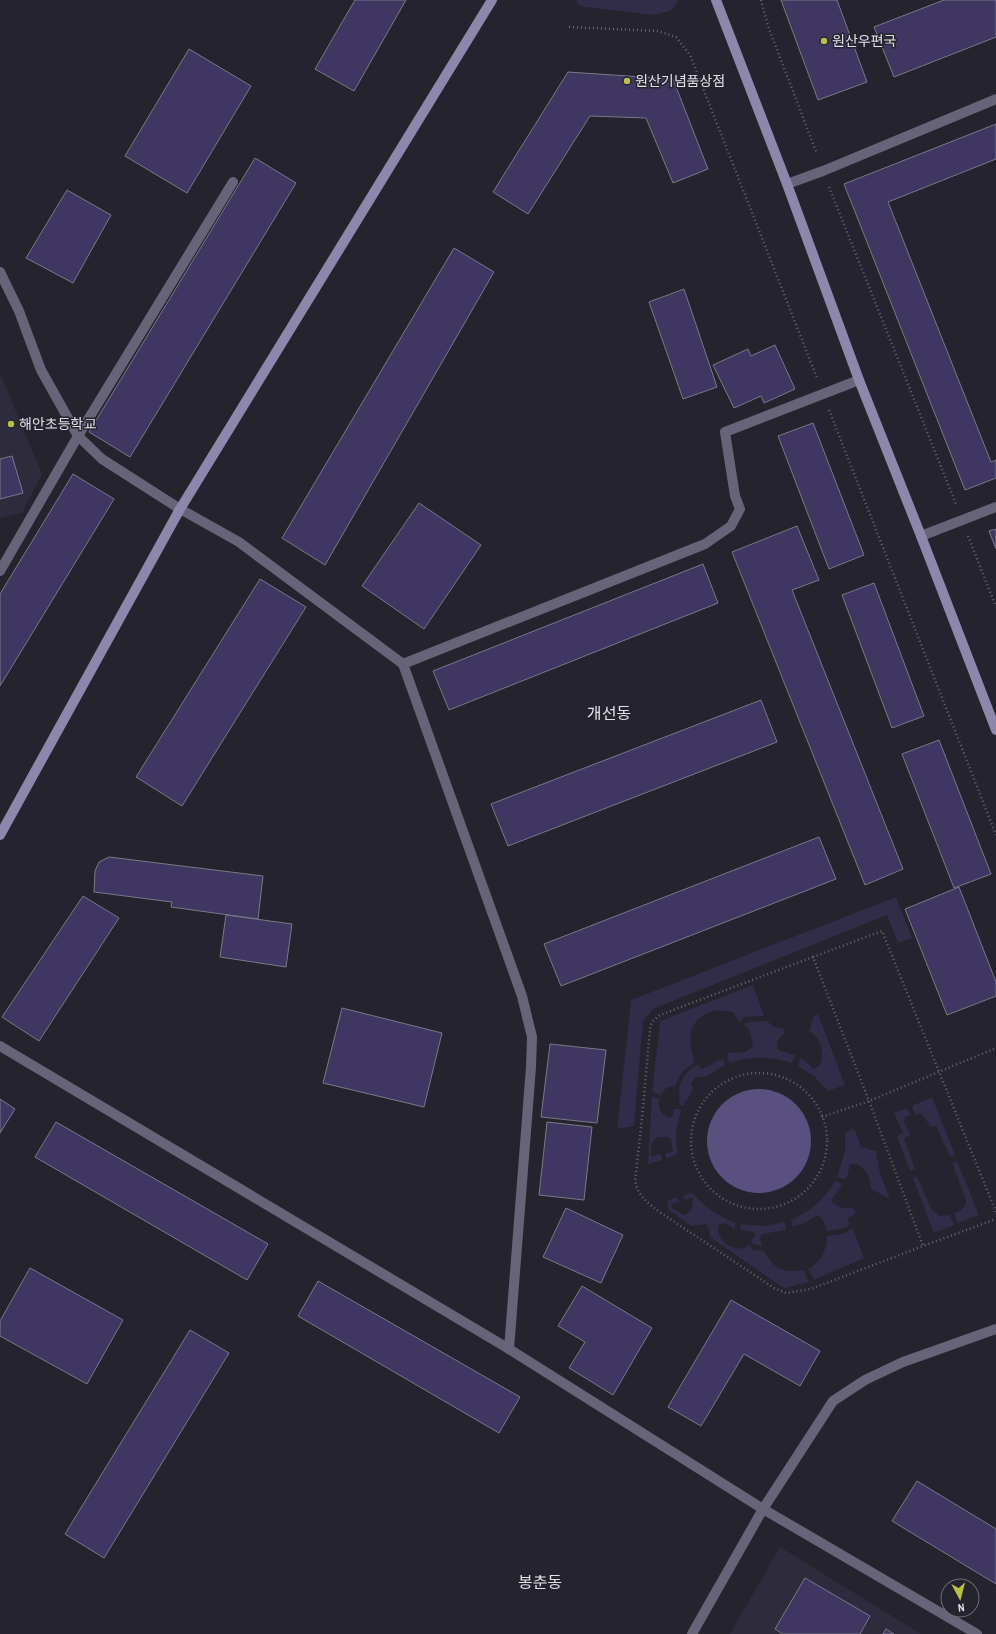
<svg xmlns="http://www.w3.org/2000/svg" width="996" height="1634" font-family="'Archivo Narrow','Noto Sans KR',sans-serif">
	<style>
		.built { fill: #2e2b3c }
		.green { fill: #312c47 }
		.water { fill: #59507f }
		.building { fill: #3f3662; stroke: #7b7987 }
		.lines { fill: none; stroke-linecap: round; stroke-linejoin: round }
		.path { stroke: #66656f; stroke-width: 2.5; stroke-dasharray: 1 3; stroke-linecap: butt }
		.lane { stroke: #67647a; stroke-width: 10 }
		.street { stroke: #67647a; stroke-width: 10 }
		.secondary { stroke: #8d88ab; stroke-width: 10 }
		.poi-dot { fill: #bac045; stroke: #24232e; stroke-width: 1.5 }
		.labels { text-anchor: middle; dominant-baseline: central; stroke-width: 3; stroke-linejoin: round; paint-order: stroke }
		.poi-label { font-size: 14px; fill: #e1e0e7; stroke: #24232e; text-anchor: start }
		.quarter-label { font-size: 16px; fill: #e1e0e7; stroke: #24232e }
	</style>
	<rect width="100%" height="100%" fill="#24232e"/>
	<g class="built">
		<polygon points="0,373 42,474 22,513 0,518"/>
		<polygon points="780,1547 921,1634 730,1634"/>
	</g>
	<g class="green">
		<polygon points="576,0 678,0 676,5 670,11 654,15 585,7 579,5"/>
		<polygon points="896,897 912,938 898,943 887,915 653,1009 643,1021 634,1126 617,1129 631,1000"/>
		<path d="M753,985L764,1016L744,1017L740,1023L733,1012C725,1011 716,1009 708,1013C686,1022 688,1045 695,1062L683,1071L675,1086L666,1088L661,1095L652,1092L660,1021Z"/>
		<path d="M818,1014L845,1085L828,1091L815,1077L798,1066L801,1058L814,1069L819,1066C825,1053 822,1039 809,1031L814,1016Z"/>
		<path d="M768,1021C771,1027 777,1028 783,1028L785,1034C779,1037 776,1042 777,1048L780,1051L795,1055L792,1063C770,1056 751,1056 729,1063L727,1053L746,1052L753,1046L750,1031L744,1024L750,1022Z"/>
		<path d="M723,1059L725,1065L705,1077H696L691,1083L693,1090L683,1106L679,1104C680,1099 679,1093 679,1089C679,1080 691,1066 699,1065L701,1069C707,1068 716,1061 723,1059Z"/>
		<path d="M652,1096L659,1099C658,1107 660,1114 669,1118L673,1116L674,1109H681L676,1132L677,1154L666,1159V1153L673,1152L671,1140L668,1137C651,1136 651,1141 651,1156L661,1154L662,1160L648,1164Z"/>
		<polygon points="932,1097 955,1155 950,1157 936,1126 931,1127 922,1114 915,1115 912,1106"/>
		<polygon points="907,1108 911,1115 905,1117 904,1122 910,1135 904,1138 915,1169 910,1171 897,1136 903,1133 894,1113"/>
		<path d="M854,1128L861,1147L876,1151L880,1174L890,1199L871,1189C870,1176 866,1166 852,1163L850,1164L847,1177L844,1179L837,1177L845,1151V1133Z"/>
		<path d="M957,1161L979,1215L958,1223L954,1213C960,1211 966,1208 966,1200L952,1163Z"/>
		<polygon points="917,1176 931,1209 939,1216 950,1215 954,1225 934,1233 913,1178"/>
		<path d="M835,1181L842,1184L831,1201C837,1207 845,1210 853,1207L856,1214L847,1218L850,1224L845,1228L827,1231L824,1222L818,1215L804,1223L793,1227L791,1220C810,1211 824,1200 835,1181Z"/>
		<path d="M692,1193C705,1207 718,1216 736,1223L734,1229C729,1225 724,1220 718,1226C716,1240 731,1251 745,1248L749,1244L753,1250L763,1251C777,1269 779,1273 804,1270L809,1282L785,1288L779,1285L710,1237L709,1230L706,1224L691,1226L668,1209L667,1201L677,1197L679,1201L671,1204L672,1208L684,1215L687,1214L692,1208L693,1197L685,1200L683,1196Z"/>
		<polygon points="785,1222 786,1230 762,1234 760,1237 762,1246 752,1244 751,1239 755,1237 754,1232 740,1230 741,1224 764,1226"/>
		<path d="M852,1227L864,1258L814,1280L808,1269C820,1262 827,1251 827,1236L846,1233Z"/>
	</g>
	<circle class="water" cx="759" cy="1141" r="52"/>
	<g class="building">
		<polygon points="355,0 406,0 354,91 315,69"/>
		<polygon points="781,0 837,0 867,82 818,100"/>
		<polygon points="944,0 996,0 996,37 894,77 874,27"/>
		<polygon points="189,49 251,86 187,193 125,156"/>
		<polygon points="568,72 673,79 708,169 673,183 646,118 590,116 528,214 493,192"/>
		<polygon points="996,124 996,159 888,202 991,462 996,460 996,478 965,490 844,184"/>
		<polygon points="255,158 296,183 130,457 89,432"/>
		<polygon points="67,190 111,215 73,283 26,258"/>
		<polygon points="454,248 494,272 325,565 282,538"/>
		<polygon points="684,289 717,387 683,399 649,302"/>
		<polygon points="775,345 795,389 764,403 761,396 734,408 713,365 748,349 751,356"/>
		<polygon points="813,423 864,555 829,569 778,436"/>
		<polygon points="12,456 23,493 0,499 0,459"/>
		<polygon points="73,474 114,499 0,686 0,594"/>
		<polygon points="419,503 481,545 424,629 362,586"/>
		<polygon points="797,526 819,580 792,590 903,869 865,885 732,552"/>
		<polygon points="996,529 996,549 989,531"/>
		<polygon points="703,564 718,603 449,710 433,671"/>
		<polygon points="260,579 306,607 182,806 136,777"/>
		<polygon points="874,583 924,716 892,728 842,595"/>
		<polygon points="761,700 777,742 508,846 491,804"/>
		<polygon points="939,740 991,874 954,888 902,754"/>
		<polygon points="819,837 836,879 561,986 544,944"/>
		<polygon points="109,857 263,876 258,919 171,907 172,902 94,892 95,871 99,862"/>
		<polygon points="959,887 996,982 996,996 947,1015 905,909"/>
		<polygon points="83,896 119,918 39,1041 2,1017"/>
		<polygon points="226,915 292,924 286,967 220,957"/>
		<polygon points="342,1008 442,1033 424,1107 323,1083"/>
		<polygon points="550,1044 606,1050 597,1123 541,1117"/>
		<polygon points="0,1099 15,1109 0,1133"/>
		<polygon points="56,1122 268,1244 247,1280 35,1157"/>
		<polygon points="547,1122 592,1127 584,1200 539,1195"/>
		<polygon points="566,1208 623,1235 601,1283 543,1257"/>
		<polygon points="30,1268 123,1320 87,1384 0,1336 0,1321"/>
		<polygon points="318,1281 520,1397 499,1433 298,1316"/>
		<polygon points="582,1286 652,1328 613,1395 569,1368 585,1342 558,1326"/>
		<polygon points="731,1300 820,1351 800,1386 744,1354 701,1426 668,1407"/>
		<polygon points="190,1330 229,1353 104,1558 65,1534"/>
		<polygon points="917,1481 996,1529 996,1584 892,1521"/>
		<polygon points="805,1578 870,1616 860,1634 783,1634 775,1629"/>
		<polygon points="886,1629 894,1634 883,1634"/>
	</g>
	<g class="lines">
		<g class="path">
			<polyline points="761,0 768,26 817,154"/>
			<polyline points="569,27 658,31 676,37 690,55 817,378"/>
			<polyline points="829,187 956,504"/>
			<polyline points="829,410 996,835"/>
			<polyline points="968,536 996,607"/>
			<path d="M813,957L660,1015L652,1022L650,1029L642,1118L635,1181C639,1198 648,1203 661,1213L774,1288L786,1293L811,1289L923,1246"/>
			<circle cx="759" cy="1141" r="68"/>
			<polyline points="822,1117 869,1101 996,1048"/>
			<polyline points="996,1212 882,931 813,957 869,1101 923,1246 996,1219"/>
		</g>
		<polyline class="lane" points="403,664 705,544 731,526 740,509 735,496 725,432 859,380"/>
		<g class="street">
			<polyline points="787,184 823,171 996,99"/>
			<polyline points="0,272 19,311 41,370 78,436 102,459 180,509 239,542 403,664 522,996 532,1037 531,1067 509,1349"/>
			<polyline points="921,536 996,507"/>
			<polyline points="0,571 78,436 233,182"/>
			<polyline points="0,1046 509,1349 763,1509 977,1634"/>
			<polyline points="692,1634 763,1509 833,1401 865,1380 903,1362 996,1329"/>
		</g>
		<g class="secondary">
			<polyline points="716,0 787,184 859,380 921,536 996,730"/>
			<polyline points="0,835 180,509 492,0"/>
		</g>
	</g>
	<g class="poi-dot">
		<circle cx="824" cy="41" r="4"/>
		<circle cx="627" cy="81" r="4"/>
		<circle cx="11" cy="424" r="4"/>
	</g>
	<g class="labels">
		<g class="poi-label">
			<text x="832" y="41">원산우편국</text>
			<text x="635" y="81">원산기념품상점</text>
			<text x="19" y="424">해안초등학교</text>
		</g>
		<g class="quarter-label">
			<text x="609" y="713">개선동</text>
			<text x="540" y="1582">봉춘동</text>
		</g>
	</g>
	<g transform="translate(960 1598) rotate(173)"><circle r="19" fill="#24232e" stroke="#706f78"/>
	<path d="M0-3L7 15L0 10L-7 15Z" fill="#bac045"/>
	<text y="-6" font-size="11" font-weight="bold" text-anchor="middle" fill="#e1e0e7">N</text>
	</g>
</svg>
